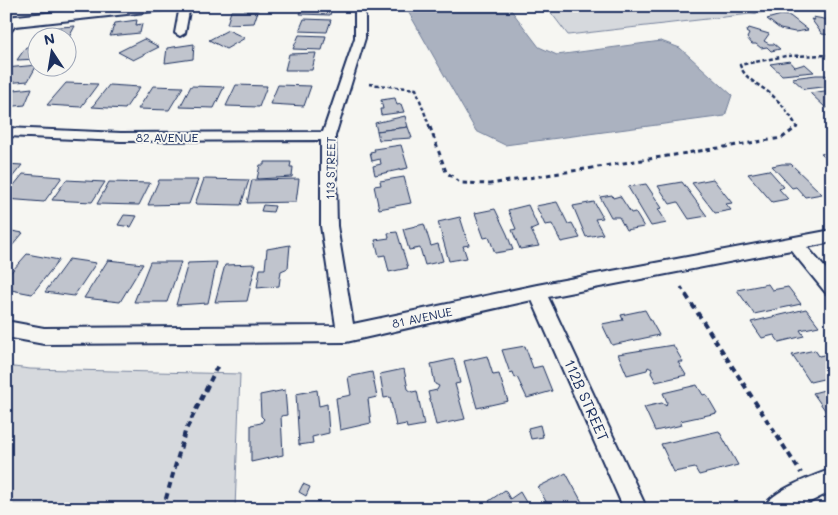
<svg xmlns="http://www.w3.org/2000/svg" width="838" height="515" font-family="Mali,sans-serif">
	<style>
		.green { fill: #d6d9dd; stroke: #78849e }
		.water { fill: #abb2c0; stroke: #717e99 }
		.building { fill: #c0c4cd; stroke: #1b2f5e }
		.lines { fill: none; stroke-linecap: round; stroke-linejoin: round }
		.street-casing { stroke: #1b2f5e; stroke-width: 4 }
		.secondary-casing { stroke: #1b2f5e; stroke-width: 4 }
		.path-far2 { stroke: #1b2f5e; stroke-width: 2.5; stroke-dasharray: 4 2.5; stroke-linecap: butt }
		.path-far1 { stroke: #1b2f5e; stroke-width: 3; stroke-dasharray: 4.5 4; stroke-linecap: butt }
		.path { stroke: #1b2f5e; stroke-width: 4; stroke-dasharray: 6 4.5; stroke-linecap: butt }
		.street { fill: #f6f6f2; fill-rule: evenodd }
		.secondary { fill: #f6f6f2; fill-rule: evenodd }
		.labels { text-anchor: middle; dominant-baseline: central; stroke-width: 4; stroke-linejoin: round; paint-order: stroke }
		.street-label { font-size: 12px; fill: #1b2f5e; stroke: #f6f6f2 }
		.near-street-label { font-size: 15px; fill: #1b2f5e; stroke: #f6f6f2 }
	</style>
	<rect width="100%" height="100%" fill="#f6f6f2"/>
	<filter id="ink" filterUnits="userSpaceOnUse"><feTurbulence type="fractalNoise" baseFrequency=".02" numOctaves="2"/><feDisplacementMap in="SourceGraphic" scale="10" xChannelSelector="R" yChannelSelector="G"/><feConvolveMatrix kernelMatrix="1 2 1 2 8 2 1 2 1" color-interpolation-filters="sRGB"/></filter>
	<g filter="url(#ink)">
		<g class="green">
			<polygon points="546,6 820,6 568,35"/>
			<polygon points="6,366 30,369 240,374 235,509 6,509"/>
		</g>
		<polygon class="water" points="405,6 508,6 539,47 557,55 661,41 680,48 732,95 725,116 505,145 476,131"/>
		<g class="building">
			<polygon points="303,6 332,6 330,15 300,14"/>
			<polygon points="231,11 258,11 254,23 227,24"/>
			<polygon points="781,15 790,16 808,30 795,32 780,29 767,19"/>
			<polygon points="813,17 829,20 832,24 830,28 832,35 822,34 811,19 815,20"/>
			<polygon points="304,19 331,20 327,32 299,31"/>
			<polygon points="137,20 136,25 142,24 140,33 110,36 115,23"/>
			<polygon points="75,26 68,39 41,38 46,28"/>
			<polygon points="749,28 769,34 764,41 769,44 774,44 780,49 771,51 767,47 761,48 756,44 752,44 747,38 749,34 746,32"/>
			<polygon points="228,30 245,38 226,49 209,40"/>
			<polygon points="299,35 326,36 322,50 293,49"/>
			<polygon points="144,39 159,47 133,60 118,52"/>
			<polygon points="194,44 193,59 165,63 167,48"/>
			<polygon points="26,47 38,47 38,59 17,60"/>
			<polygon points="316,53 312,70 285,70 289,54"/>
			<polygon points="790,61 795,67 805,64 814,72 782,75 770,64"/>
			<polygon points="37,65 28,81 6,83 6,68"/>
			<polygon points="816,75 826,75 832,80 832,86 804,89 792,78"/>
			<polygon points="66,83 98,84 81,107 47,105"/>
			<polygon points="109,85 140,87 125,109 92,107"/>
			<polygon points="236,85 267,86 259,107 226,106"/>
			<polygon points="278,85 311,86 304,106 270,104"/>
			<polygon points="153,86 183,87 169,110 138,109"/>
			<polygon points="191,86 224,87 214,108 180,107"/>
			<polygon points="32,88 25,105 6,107 6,91"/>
			<polygon points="832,90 832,107 826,108 810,93"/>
			<polygon points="395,98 397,105 401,104 404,112 381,115 380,109 383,109 381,100"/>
			<polygon points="405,116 408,127 377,131 375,123"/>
			<polygon points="408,127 412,138 379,140 377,131"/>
			<polygon points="401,145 408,168 375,175 373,166 381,164 380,159 372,161 370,152 375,151 374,149"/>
			<polygon points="832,152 832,164 821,154"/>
			<polygon points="264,162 291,162 290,167 293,167 292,177 257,179 260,165 264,165"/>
			<polygon points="6,164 22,165 6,185"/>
			<polygon points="782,164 791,164 822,194 805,197 796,187 792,188 772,166"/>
			<polygon points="769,170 784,187 779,189 788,199 772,202 748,174"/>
			<polygon points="23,174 62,177 44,202 6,199 6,195"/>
			<polygon points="404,177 411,203 379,209 374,186 381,185 380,181"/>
			<polygon points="204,179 249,180 241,205 195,204"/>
			<polygon points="299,179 296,202 247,203 252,180"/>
			<polygon points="713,179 732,203 726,204 731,210 715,213 692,183"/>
			<polygon points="66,180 105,182 92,202 52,200"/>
			<polygon points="159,180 198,180 189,204 148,205"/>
			<polygon points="109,182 150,183 139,205 97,204"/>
			<polygon points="682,182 707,216 689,219 678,202 670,204 658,186"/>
			<polygon points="646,184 662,208 658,209 667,223 651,226 628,187"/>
			<polygon points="612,195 613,198 620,196 631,213 635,212 644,227 626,230 619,217 611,217 600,197"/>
			<polygon points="557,202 568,224 572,223 580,238 561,242 552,224 545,225 536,206"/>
			<polygon points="594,202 603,218 595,219 603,234 586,237 573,206"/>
			<polygon points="263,205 275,206 273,212 261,211"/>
			<polygon points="528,205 538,227 531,230 539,246 520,249 512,230 516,229 508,210"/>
			<polygon points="495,209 507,234 513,250 495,253 489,237 484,238 475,213"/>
			<polygon points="124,215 137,216 131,227 118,225"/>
			<polygon points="460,217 469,245 463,246 467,258 449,261 438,222"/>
			<polygon points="424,224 431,246 438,244 443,261 425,265 420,248 409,250 403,229"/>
			<polygon points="6,230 23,233 6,253"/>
			<polygon points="397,232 408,268 389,272 385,255 379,256 375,240 389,238 388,233"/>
			<polygon points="290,245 288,268 281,271 279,286 257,288 260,269 265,269 267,249"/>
			<polygon points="27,254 59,260 32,294 6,289 6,278"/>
			<polygon points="69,259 96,263 74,296 45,292"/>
			<polygon points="108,260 143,264 120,302 84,298"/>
			<polygon points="150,262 181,262 167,302 134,302"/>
			<polygon points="217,262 208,303 176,305 188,263"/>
			<polygon points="256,264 247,301 215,302 225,265"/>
			<polygon points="768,284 772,290 788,287 801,304 754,314 737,290"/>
			<polygon points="806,309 819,326 800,330 804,336 779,342 774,335 762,338 751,322"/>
			<polygon points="645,310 659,335 612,345 602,324 623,320 621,315"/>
			<polygon points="673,345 683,362 678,362 686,375 656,382 651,373 652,369 648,367 647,370 627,375 618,354"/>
			<polygon points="525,346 533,368 542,366 552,391 527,398 517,377 515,378 513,372 510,373 502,350"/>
			<polygon points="815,350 819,356 832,353 832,377 810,382 792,355"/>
			<polygon points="487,356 493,375 499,374 508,401 477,408 464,361"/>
			<polygon points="454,359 460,383 455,384 465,419 436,425 428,392 437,390 439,386 435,384 431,364"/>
			<polygon points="404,369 408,389 412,392 417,391 424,425 407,428 406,424 396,426 390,397 384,398 380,374"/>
			<polygon points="372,372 377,397 368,399 371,423 340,430 336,398 351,395 348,377"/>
			<polygon points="697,385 703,395 706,394 717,413 680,421 682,425 655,431 644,407 662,403 666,406 667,402 663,393"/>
			<polygon points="832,388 832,420 813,393"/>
			<polygon points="285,390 287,415 281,416 283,455 251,462 251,425 261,423 264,419 261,416 260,395"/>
			<polygon points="317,390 319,406 327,404 329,433 312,437 313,443 299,445 296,394"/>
			<polygon points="540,425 543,437 531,439 528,428"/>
			<polygon points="719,431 738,465 699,475 695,468 674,472 661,444"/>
			<polygon points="566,473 583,504 578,507 579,509 550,509 538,487"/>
			<polygon points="303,484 310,487 306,496 299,492"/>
			<polygon points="505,490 510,499 520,492 530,509 492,509 489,501"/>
		</g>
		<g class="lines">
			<g class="street-casing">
				<g id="street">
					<polygon points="180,6 190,6 185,33 180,36 175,33"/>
					<polygon points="355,6 365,6 365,38 335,136 337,226 353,324 537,285 832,230 832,242 807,247 832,276 832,295 826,293 791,250 548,297 647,509 624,509 532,300 346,342 44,344 6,337 6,321 44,328 336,326 321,226 321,140 121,141 6,136 6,128 121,133 323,132 355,38"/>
					<polygon points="13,19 18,22 10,32 6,33 6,23"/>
					<path d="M832,469V491L796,509H763C770,491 813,476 832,469Z"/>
				</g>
			</g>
			<g class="secondary-casing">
				<polygon id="secondary" points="117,6 171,6 164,10 6,27 6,17"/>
			</g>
			<g class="path-far2">
				<polyline points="369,84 416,89 430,128"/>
				<path d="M795,128L797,127C790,115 783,105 773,96C761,85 745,80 740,65L786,56L832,55"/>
			</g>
			<g class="path-far1">
				<polyline points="430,127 446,172 461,183 490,184 782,138 797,127"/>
				<polyline points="681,287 687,296"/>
			</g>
			<g class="path">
				<polyline points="686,295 801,473"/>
				<polyline points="163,509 185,432 218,365"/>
			</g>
			<use href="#street" class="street"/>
			<use href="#secondary" class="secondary"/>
		</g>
	</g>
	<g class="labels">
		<g class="street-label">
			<text x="167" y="137">82 AVENUE</text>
			<text transform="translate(330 168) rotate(-89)">113 STREET</text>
			<text transform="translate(422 317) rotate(-12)">81 AVENUE</text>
		</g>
		<g class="near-street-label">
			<text transform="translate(587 400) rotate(66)">112B STREET</text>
		</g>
	</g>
	<rect width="838" height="515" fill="none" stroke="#f6f6f2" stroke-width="25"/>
	<rect x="12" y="12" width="813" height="490" fill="none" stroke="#1b2f5e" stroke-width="2" filter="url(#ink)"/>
	<g transform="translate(52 52) rotate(348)"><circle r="24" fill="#f6f6f2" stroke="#9ea6b7"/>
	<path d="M0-4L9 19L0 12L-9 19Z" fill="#1b2f5e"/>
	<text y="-8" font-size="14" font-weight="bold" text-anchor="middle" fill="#1b2f5e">N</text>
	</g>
</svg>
